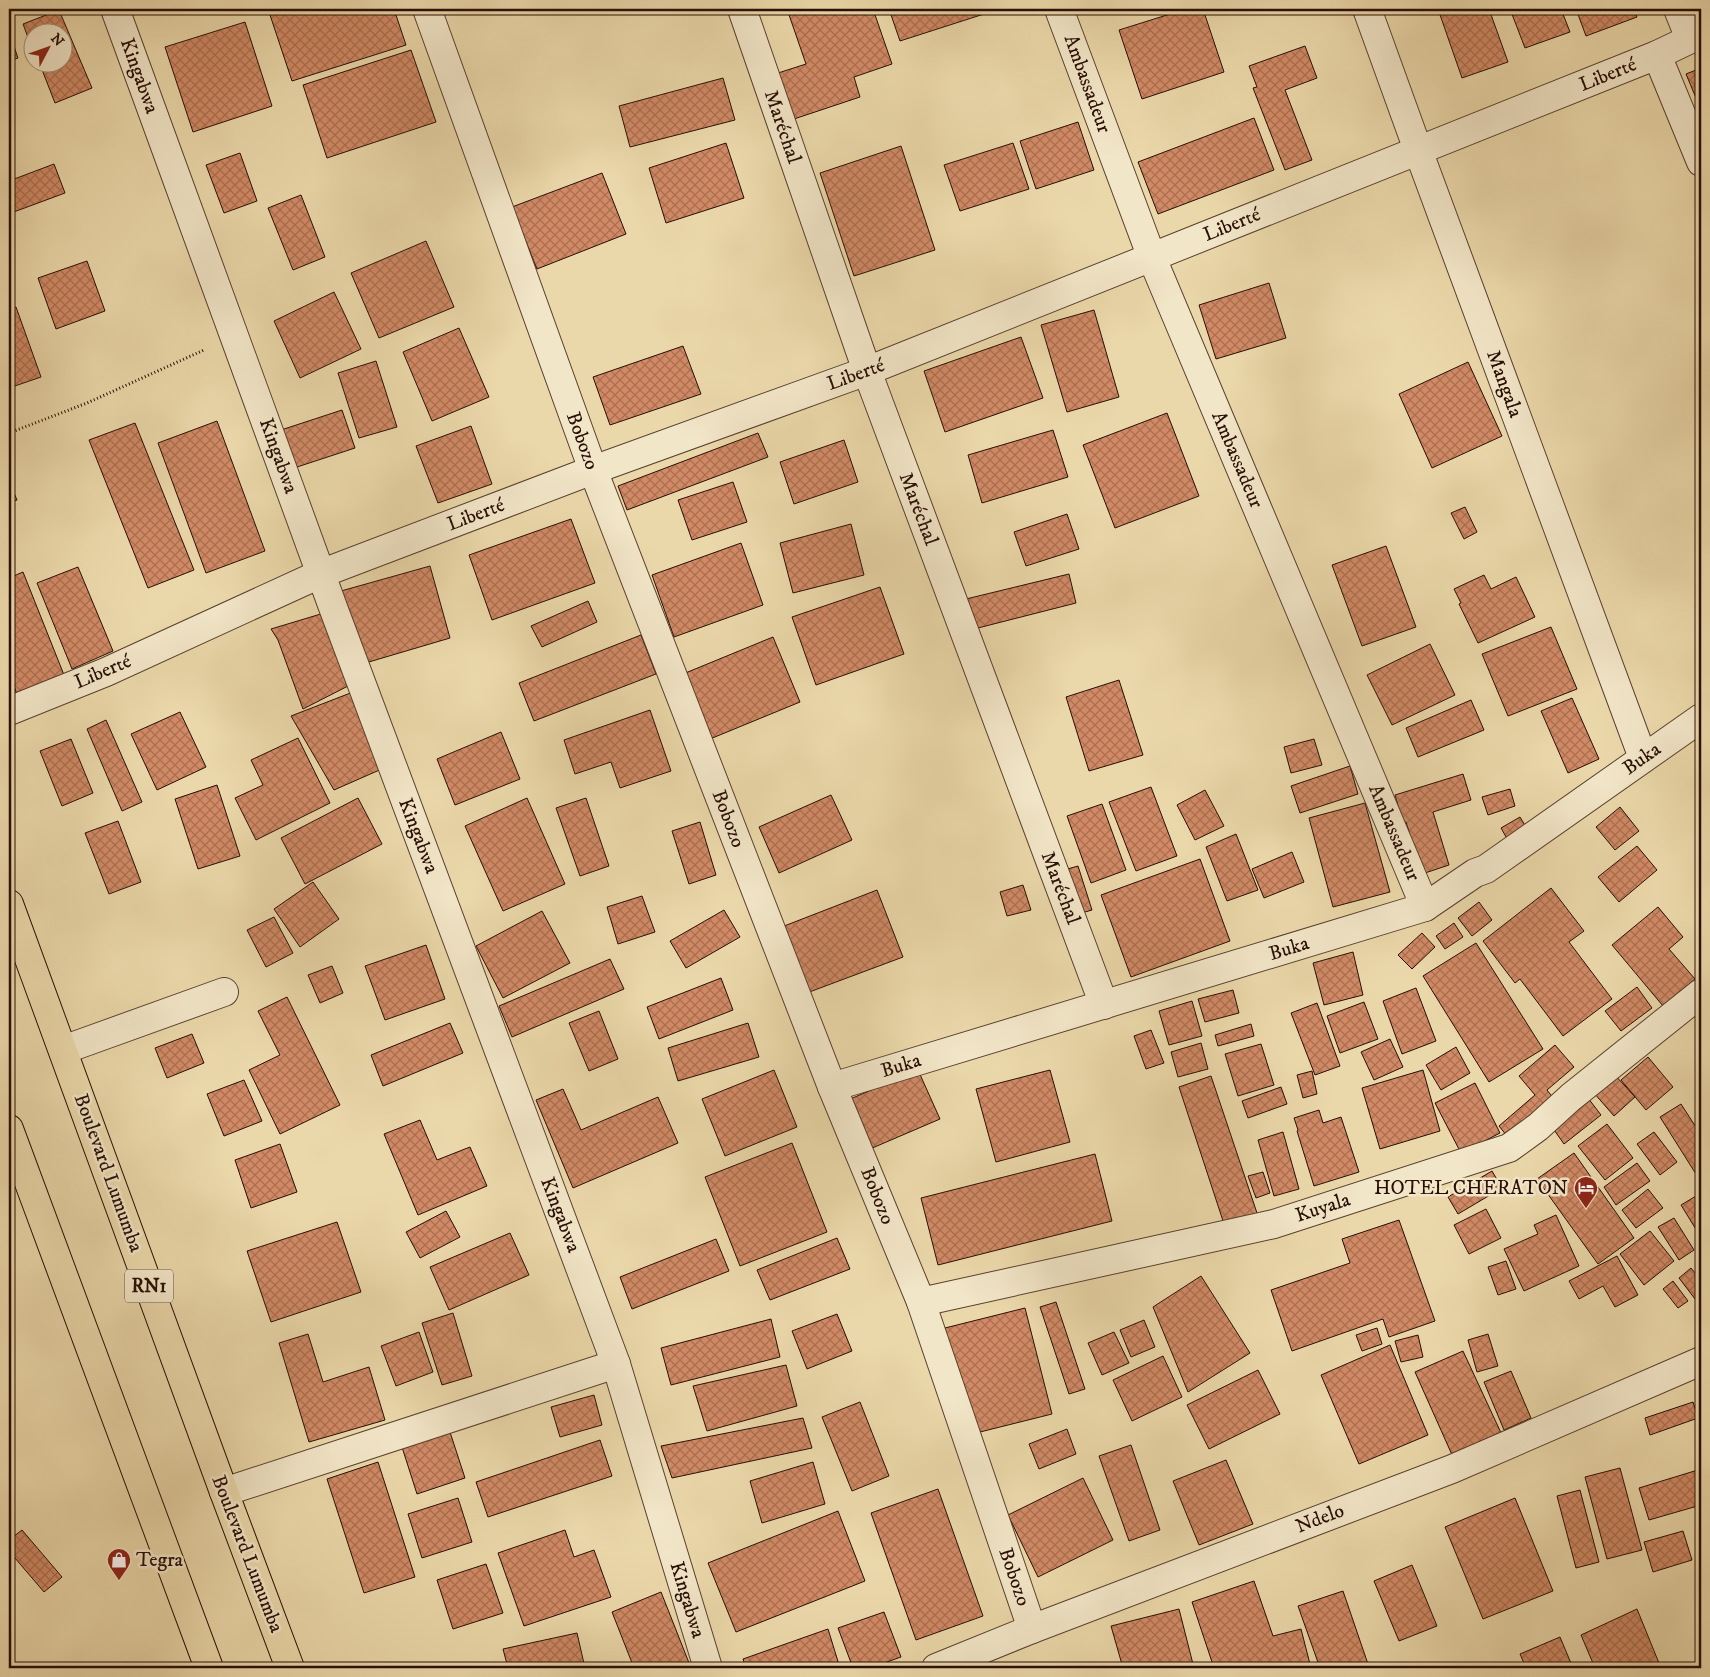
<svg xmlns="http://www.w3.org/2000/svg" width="1710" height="1677" font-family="'IM FELL DW Pica',serif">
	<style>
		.building { fill: url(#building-cross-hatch); stroke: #280e05 }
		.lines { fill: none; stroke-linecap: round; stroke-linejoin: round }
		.minor-casing { stroke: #59402e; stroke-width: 30 }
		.highway-casing { stroke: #280e05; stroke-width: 30 }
		.path { stroke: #280e05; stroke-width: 3; stroke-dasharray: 1 2.5; stroke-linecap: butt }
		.minor { stroke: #f2e6c8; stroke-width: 28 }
		.highway { stroke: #ebd8aa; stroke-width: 28 }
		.labels { text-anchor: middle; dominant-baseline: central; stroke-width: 5; stroke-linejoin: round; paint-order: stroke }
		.shield { fill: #f2e6c8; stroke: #654f40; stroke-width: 1 }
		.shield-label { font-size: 19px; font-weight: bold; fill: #280e05 }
		.street-label { font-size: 20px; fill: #280e05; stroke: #f2e6c8 }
		.poi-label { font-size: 20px; fill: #280e05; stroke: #f2e6c8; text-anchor: end }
	</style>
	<defs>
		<pattern id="building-cross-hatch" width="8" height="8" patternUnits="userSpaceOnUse" patternTransform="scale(1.25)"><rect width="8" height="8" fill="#d18a65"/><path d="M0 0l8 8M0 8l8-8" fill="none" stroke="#aa6f51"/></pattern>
	</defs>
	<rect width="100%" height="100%" fill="#ebd8aa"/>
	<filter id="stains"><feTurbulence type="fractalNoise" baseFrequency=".004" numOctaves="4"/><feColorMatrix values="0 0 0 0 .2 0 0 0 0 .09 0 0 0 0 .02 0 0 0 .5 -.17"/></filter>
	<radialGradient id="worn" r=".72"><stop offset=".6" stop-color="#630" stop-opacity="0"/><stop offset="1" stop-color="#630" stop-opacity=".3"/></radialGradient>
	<g class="building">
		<polygon points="268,9 394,9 406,45 292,81"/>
		<polygon points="787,9 873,9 892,64 854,77 860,97 791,120 775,74 806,64"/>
		<polygon points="889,9 982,9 984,14 900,41"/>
		<polygon points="1186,9 1203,9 1224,72 1142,99 1119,30"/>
		<polygon points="1438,9 1489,9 1508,62 1462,78"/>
		<polygon points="1510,9 1561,9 1570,32 1525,48"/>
		<polygon points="1576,9 1634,9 1637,17 1586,36"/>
		<polygon points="59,10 92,88 55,103 39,62 62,62 62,32 32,32 32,48 23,24"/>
		<polygon points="245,22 272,106 193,132 165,47"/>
		<polygon points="9,32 18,58 9,61"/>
		<polygon points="1305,46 1317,78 1285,90 1312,160 1285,170 1253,88 1257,87 1249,66"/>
		<polygon points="411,50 436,122 327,158 303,85"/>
		<polygon points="1701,68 1701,110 1686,74"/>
		<polygon points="723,78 735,120 630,147 619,106"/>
		<polygon points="1254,118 1274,170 1158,214 1138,162"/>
		<polygon points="1078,122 1094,170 1036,189 1020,141"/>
		<polygon points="726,143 744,198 666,223 649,168"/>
		<polygon points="1013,143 1029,189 960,211 944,165"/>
		<polygon points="901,146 935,250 854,276 820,173"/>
		<polygon points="240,153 257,201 224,213 206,165"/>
		<polygon points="54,164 65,193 11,213 9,207 9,181"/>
		<polygon points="602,173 626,234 537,269 512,207"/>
		<polygon points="301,195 325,257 293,270 268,208"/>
		<polygon points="426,241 454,307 379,338 351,273"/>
		<polygon points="87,261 105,311 56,329 38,278"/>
		<polygon points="1269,283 1286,338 1216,359 1199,305"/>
		<polygon points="334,292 361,349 300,378 274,321"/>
		<polygon points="16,307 41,377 9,388 9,309"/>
		<polygon points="1094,310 1119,397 1067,412 1041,325"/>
		<polygon points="459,328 489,397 432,421 403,352"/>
		<polygon points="1021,337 1043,398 945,432 924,371"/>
		<polygon points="683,346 701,394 610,425 593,377"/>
		<polygon points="376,361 397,427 359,438 338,373"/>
		<polygon points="1468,362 1502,436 1432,468 1399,394"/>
		<polygon points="342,410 355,448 294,468 281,430"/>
		<polygon points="1167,413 1199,496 1115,528 1083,445"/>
		<polygon points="217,421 265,551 206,573 158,443"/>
		<polygon points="135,423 194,570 148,588 89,440"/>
		<polygon points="471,426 492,484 438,503 416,446"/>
		<polygon points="1053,430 1068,477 982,503 968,455"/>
		<polygon points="758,433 768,457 627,510 618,486"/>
		<polygon points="844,440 858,482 794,504 780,462"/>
		<polygon points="9,481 17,500 9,503"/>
		<polygon points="733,482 747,522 692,540 678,500"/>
		<polygon points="1465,507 1477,532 1464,539 1451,513"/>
		<polygon points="1067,514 1079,549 1026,566 1014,532"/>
		<polygon points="571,519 595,583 492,620 469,555"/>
		<polygon points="851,524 864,575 793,593 780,543"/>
		<polygon points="741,543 763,605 674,637 652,575"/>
		<polygon points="1386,546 1416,627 1362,646 1332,565"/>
		<polygon points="430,566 450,638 362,664 341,591"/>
		<polygon points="78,567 113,651 72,669 37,583"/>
		<polygon points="23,572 66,680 19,699 9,674 9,578"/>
		<polygon points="1069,574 1076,603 974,629 966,599"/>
		<polygon points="1484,575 1491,589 1516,577 1535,617 1478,643 1459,604 1461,603 1454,589"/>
		<polygon points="880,587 904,654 816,685 792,617"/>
		<polygon points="588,601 597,622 542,647 531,626"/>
		<polygon points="334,610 350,685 303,709 278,640 271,629"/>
		<polygon points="1551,627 1577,689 1508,716 1482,654"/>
		<polygon points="641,635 656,674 534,721 519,683"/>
		<polygon points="773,637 800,702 710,739 683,674"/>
		<polygon points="1430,644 1455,695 1392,725 1367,675"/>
		<polygon points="1119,680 1143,755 1089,771 1066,697"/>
		<polygon points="353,692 384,768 334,790 291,716"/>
		<polygon points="1572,698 1599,759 1568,773 1541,711"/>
		<polygon points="1471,700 1484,730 1418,757 1406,728"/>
		<polygon points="650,710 671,771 620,788 611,762 575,774 564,740"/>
		<polygon points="180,712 206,767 157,790 131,734"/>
		<polygon points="106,720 142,802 122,811 87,729"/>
		<polygon points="501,732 520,779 455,805 437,759"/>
		<polygon points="298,738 330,803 256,840 235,798 263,785 251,760"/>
		<polygon points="71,739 93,793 62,806 40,751"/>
		<polygon points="1314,739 1322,765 1291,773 1284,747"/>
		<polygon points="1350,766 1358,794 1300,813 1291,786"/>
		<polygon points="1463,774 1471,800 1433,812 1449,865 1422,874 1406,822 1403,823 1395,795"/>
		<polygon points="217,785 240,856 198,869 175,799"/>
		<polygon points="1151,787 1177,856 1136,871 1109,802"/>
		<polygon points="1510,789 1515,806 1488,815 1482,797"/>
		<polygon points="1205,790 1224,826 1195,840 1177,805"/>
		<polygon points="831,795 852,840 779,873 759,827"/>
		<polygon points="358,798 382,844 305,884 281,838"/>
		<polygon points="527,798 565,884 503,911 465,826"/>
		<polygon points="586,798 609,866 580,876 556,808"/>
		<polygon points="1365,803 1390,892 1333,907 1309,818"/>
		<polygon points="1102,804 1126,870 1091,883 1067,816"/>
		<polygon points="1620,807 1639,831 1615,850 1596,827"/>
		<polygon points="1520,817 1529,832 1510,844 1501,828"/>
		<polygon points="118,821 141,882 109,894 85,833"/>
		<polygon points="700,822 716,875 689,884 672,831"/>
		<polygon points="1236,834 1258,890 1227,901 1206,847"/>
		<polygon points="1637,846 1657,870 1619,902 1598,877"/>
		<polygon points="1292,852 1304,882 1264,898 1252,869"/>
		<polygon points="1200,859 1230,941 1131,977 1101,895"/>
		<polygon points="1078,866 1092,910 1078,914 1064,870"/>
		<polygon points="313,882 339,919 300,947 274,909"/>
		<polygon points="1023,885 1031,910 1007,916 1000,892"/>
		<polygon points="1551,888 1584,931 1569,942 1612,999 1563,1036 1520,979 1515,983 1483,941"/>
		<polygon points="877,890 903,957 804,994 779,928"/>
		<polygon points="642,896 655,932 618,944 607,907"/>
		<polygon points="1479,902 1492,920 1472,936 1458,918"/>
		<polygon points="1658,907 1683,937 1669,949 1695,979 1663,1006 1612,945"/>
		<polygon points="724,910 740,937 686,968 670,941"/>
		<polygon points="542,911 570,963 503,998 476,946"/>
		<polygon points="274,917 293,953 266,967 247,930"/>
		<polygon points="1454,923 1463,937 1445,949 1436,936"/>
		<polygon points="1422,933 1435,947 1412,969 1398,955"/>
		<polygon points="1476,943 1543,1049 1489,1082 1423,976"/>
		<polygon points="426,945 445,999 385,1020 365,966"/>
		<polygon points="1353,952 1363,995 1324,1005 1313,963"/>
		<polygon points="610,959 624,989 512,1037 499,1006"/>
		<polygon points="332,966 343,993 320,1003 308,975"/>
		<polygon points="721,978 733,1010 659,1039 647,1007"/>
		<polygon points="1637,987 1652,1008 1621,1031 1605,1011"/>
		<polygon points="1416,988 1436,1041 1402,1054 1383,1001"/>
		<polygon points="1233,990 1239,1013 1205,1022 1198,999"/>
		<polygon points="287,997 340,1105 280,1134 249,1070 280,1055 258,1011"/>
		<polygon points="1192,1001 1202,1036 1169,1045 1159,1011"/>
		<polygon points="1364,1002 1378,1039 1340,1053 1327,1016"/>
		<polygon points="1317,1003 1340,1066 1315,1075 1291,1013"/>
		<polygon points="599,1011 618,1059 589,1071 569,1023"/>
		<polygon points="450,1023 463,1053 383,1086 371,1055"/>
		<polygon points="748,1023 759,1057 678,1081 668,1048"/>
		<polygon points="1251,1024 1254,1036 1218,1046 1215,1035"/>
		<polygon points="1151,1030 1164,1063 1146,1069 1134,1036"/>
		<polygon points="192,1034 204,1063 167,1078 155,1048"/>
		<polygon points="1390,1039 1403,1067 1374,1080 1361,1052"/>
		<polygon points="1201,1043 1208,1069 1178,1077 1171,1052"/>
		<polygon points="1261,1044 1274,1085 1238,1096 1225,1054"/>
		<polygon points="1555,1045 1574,1067 1547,1090 1557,1103 1511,1141 1499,1126 1535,1095 1519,1076"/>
		<polygon points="1456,1047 1470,1073 1441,1090 1426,1065"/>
		<polygon points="1648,1057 1673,1087 1646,1110 1621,1080"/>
		<polygon points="774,1070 797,1127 725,1156 702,1099"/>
		<polygon points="918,1070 940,1119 863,1152 841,1103"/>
		<polygon points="1050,1070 1070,1142 996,1162 976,1089"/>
		<polygon points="1423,1070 1440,1131 1380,1149 1362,1088"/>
		<polygon points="1312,1071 1317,1094 1303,1098 1297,1075"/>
		<polygon points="1614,1074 1635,1097 1614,1116 1594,1093"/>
		<polygon points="1211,1076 1259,1219 1226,1230 1179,1087"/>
		<polygon points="244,1080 262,1121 224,1136 207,1094"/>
		<polygon points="1475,1083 1500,1133 1461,1153 1435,1103"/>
		<polygon points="1281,1087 1287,1104 1248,1118 1242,1101"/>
		<polygon points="563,1089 581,1130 658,1097 678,1143 573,1188 536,1100"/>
		<polygon points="1588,1098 1601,1115 1564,1144 1552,1127"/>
		<polygon points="1681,1104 1701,1135 1701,1182 1660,1117"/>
		<polygon points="1319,1110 1323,1123 1341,1117 1359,1172 1314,1186 1297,1131 1298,1130 1294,1118"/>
		<polygon points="420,1120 437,1160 470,1147 487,1186 418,1215 384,1134"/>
		<polygon points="1607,1124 1633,1158 1605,1180 1578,1146"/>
		<polygon points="1283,1132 1299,1189 1274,1196 1258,1140"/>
		<polygon points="1654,1132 1677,1162 1660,1175 1637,1144"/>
		<polygon points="792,1143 827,1232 740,1266 705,1177"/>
		<polygon points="280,1144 297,1192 251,1208 235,1160"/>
		<polygon points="1574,1153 1634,1238 1598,1264 1537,1179"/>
		<polygon points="1095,1154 1112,1221 938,1265 921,1198"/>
		<polygon points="1637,1163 1650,1181 1616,1205 1604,1187"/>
		<polygon points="1492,1171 1502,1188 1458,1214 1448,1197"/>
		<polygon points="1263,1172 1270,1193 1256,1198 1248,1176"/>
		<polygon points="1648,1189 1663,1208 1636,1228 1622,1210"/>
		<polygon points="1701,1193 1701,1229 1697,1231 1681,1205"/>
		<polygon points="1486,1209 1501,1238 1469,1254 1454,1225"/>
		<polygon points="446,1211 460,1237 420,1258 406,1232"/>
		<polygon points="1556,1215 1579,1266 1524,1291 1504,1249 1538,1234 1534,1225"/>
		<polygon points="1674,1218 1694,1250 1679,1260 1658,1227"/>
		<polygon points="1399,1220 1435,1321 1389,1337 1383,1319 1292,1351 1271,1290 1350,1263 1342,1239"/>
		<polygon points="337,1222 361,1292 271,1322 247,1251"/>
		<polygon points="1650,1231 1674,1261 1644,1285 1620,1254"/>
		<polygon points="510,1233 529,1275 449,1310 430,1267"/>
		<polygon points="837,1238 850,1269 770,1300 757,1270"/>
		<polygon points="716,1239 729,1271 632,1309 620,1277"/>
		<polygon points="1617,1256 1638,1295 1615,1307 1603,1286 1579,1299 1569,1281"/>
		<polygon points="1506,1261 1516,1289 1498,1295 1488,1267"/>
		<polygon points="1691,1268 1701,1280 1701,1295 1695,1299 1679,1278"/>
		<polygon points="1201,1276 1250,1353 1188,1392 1153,1307"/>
		<polygon points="1673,1281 1688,1301 1678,1308 1663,1289"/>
		<polygon points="1056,1302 1085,1389 1069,1394 1040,1307"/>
		<polygon points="1025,1308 1052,1414 972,1434 945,1328"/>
		<polygon points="453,1313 472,1376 442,1385 422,1323"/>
		<polygon points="837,1314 852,1351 807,1369 792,1331"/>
		<polygon points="771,1319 780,1357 671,1385 661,1348"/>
		<polygon points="1144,1320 1155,1347 1131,1357 1120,1330"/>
		<polygon points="1377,1328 1382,1344 1362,1351 1356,1335"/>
		<polygon points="419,1332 433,1372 396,1386 381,1346"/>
		<polygon points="1114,1332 1129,1363 1102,1375 1088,1343"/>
		<polygon points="308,1334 323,1382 369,1367 385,1420 309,1442 279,1343"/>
		<polygon points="1488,1334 1498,1366 1477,1372 1468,1340"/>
		<polygon points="1418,1335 1423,1357 1401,1362 1395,1341"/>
		<polygon points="1390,1345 1428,1435 1359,1464 1321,1375"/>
		<polygon points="1463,1351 1502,1435 1453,1457 1415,1372"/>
		<polygon points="1163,1356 1182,1397 1132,1421 1113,1380"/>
		<polygon points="786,1365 797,1406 707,1431 693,1386"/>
		<polygon points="1258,1370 1280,1414 1209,1449 1187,1405"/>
		<polygon points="1511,1371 1531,1418 1504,1430 1484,1382"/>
		<polygon points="594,1395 602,1425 560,1437 551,1407"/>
		<polygon points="860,1402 889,1476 852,1491 822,1417"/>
		<polygon points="1693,1402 1698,1418 1650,1435 1645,1418"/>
		<polygon points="803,1418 812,1448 672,1478 661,1446"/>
		<polygon points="449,1429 465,1478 417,1494 401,1444"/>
		<polygon points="1067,1429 1076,1454 1039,1469 1029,1444"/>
		<polygon points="600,1440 612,1476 488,1517 476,1482"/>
		<polygon points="1131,1445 1160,1530 1129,1541 1099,1456"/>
		<polygon points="1226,1460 1253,1524 1199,1545 1173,1481"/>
		<polygon points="378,1462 415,1577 364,1593 327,1479"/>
		<polygon points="813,1462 825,1504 762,1523 750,1481"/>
		<polygon points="1620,1468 1642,1550 1607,1559 1585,1477"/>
		<polygon points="1701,1469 1701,1505 1649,1520 1639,1488"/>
		<polygon points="1083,1478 1113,1540 1038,1577 1008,1515"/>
		<polygon points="938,1489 983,1616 916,1640 871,1513"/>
		<polygon points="1580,1490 1599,1562 1576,1568 1557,1496"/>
		<polygon points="458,1498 472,1542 422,1558 408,1514"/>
		<polygon points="1515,1498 1553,1591 1483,1619 1445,1527"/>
		<polygon points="838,1511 865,1581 736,1632 708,1563"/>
		<polygon points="22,1530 62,1577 44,1592 9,1551 9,1540"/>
		<polygon points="565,1530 574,1557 594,1550 611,1597 524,1626 498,1553"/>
		<polygon points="1683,1531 1692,1560 1653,1572 1644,1542"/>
		<polygon points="486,1564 503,1613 453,1629 437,1580"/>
		<polygon points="1412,1565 1437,1626 1399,1641 1374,1581"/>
		<polygon points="1254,1581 1273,1636 1301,1629 1311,1668 1214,1668 1192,1602"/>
		<polygon points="1343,1591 1369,1667 1364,1668 1320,1668 1298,1606"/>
		<polygon points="661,1592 691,1668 634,1668 612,1612"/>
		<polygon points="1179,1609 1194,1668 1123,1668 1111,1626"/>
		<polygon points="1637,1609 1661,1668 1595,1668 1581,1635"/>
		<polygon points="884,1612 901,1657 870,1668 853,1668 838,1628"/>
		<polygon points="828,1629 840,1668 746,1668 743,1659"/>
		<polygon points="577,1633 585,1668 508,1668 503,1649"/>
		<polygon points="1560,1637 1573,1668 1526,1668 1520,1654"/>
	</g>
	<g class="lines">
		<g class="minor-casing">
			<g id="minor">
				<polyline points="115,9 334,610 616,1364 708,1668"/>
				<polyline points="427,9 593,470 832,1087 921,1302 1032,1629"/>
				<polyline points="742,9 867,371 1104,1005"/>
				<polyline points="1059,9 1152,258 1425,907"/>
				<polyline points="1367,9 1418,150 1643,758"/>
				<polyline points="1678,9 1690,39"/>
				<polyline points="1657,55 1701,162"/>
				<polyline points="9,711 106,672 320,574 593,470 867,371 1657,55 1701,34"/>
				<polyline points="63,1050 224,992"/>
				<polyline points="832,1087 1425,907 1475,873 1486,869 1701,718"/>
				<polyline points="921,1302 1274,1224 1509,1148 1538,1127 1571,1097 1701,993"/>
				<polyline points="224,1492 616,1364"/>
				<polyline points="936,1668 1032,1629 1452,1469 1701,1361"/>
			</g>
		</g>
		<g class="highway-casing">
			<g id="highway">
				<polyline points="9,904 224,1492 290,1668"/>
				<polyline points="9,1129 209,1668"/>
			</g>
		</g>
		<polyline class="path" points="9,433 87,403 204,350"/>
		<use href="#minor" class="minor"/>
		<use href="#highway" class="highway"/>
	</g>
	<defs>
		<g id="hotel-pin" transform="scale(1.25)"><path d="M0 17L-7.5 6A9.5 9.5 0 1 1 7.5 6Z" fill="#8f2418" stroke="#f2e6c8"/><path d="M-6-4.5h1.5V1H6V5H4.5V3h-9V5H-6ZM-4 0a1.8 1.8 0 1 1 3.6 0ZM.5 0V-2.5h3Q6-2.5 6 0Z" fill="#fff"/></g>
		<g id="shop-pin" transform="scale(1.25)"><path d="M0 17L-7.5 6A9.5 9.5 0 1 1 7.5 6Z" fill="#8f2418" stroke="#f2e6c8"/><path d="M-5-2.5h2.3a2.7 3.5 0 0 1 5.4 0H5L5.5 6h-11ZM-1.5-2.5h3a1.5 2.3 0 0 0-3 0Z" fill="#fff"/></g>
	</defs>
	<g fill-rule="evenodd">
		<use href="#hotel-pin" x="1586" y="1188"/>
		<use href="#shop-pin" x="119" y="1560"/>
	</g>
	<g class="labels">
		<rect class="shield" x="125" y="1269.5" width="48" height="33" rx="4"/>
		<g class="shield-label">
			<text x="149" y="1286">RN1</text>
		</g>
		<g class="street-label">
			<text transform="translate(1608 75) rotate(-22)">Liberté</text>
			<text transform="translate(139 76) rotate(70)">Kingabwa</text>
			<text transform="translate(1087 84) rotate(70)">Ambassadeur</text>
			<text transform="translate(782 127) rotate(71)">Maréchal</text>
			<text transform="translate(1232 225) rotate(-22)">Liberté</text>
			<text transform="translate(856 375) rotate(-20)">Liberté</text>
			<text transform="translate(1504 384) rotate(70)">Mangala</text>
			<text transform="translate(582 441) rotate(70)">Bobozo</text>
			<text transform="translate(278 456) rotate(70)">Kingabwa</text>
			<text transform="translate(1237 460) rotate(67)">Ambassadeur</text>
			<text transform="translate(918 509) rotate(69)">Maréchal</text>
			<text transform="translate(476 515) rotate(-21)">Liberté</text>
			<text transform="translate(103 672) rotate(-23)">Liberté</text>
			<text transform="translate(1642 759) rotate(-35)">Buka</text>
			<text transform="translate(728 819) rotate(69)">Bobozo</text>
			<text transform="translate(1394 833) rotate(67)">Ambassadeur</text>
			<text transform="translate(418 836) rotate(69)">Kingabwa</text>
			<text transform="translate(1060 888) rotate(69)">Maréchal</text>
			<text transform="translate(1289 949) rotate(-17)">Buka</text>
			<text transform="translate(901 1066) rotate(-17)">Buka</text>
			<text transform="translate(108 1173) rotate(70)">Boulevard Lumumba</text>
			<text transform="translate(877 1196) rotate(68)">Bobozo</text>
			<text transform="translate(1323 1208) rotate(-18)">Kuyala</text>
			<text transform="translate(560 1215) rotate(69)">Kingabwa</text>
			<text transform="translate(1320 1519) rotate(-21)">Ndelo</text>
			<text transform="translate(247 1554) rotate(69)">Boulevard Lumumba</text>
			<text transform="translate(1014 1577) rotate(71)">Bobozo</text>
			<text transform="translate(687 1600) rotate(73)">Kingabwa</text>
		</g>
		<g class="poi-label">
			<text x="1568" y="1188">HOTEL CHERATON</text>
			<text x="136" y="1560" text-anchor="start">Tegra</text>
		</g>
	</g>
	<rect width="1710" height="1677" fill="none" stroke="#ebd8aa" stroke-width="30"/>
	<rect x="10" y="10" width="1690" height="1657" fill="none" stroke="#280e05" stroke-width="2.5"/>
	<rect x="15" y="15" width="1680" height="1647" fill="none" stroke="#280e05"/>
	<g transform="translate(48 48) rotate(49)"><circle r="24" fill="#f2e6c8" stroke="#a1907a"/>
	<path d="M0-4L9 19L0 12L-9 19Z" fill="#8f2418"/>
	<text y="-8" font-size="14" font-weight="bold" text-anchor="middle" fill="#280e05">N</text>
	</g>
	<rect width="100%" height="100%" filter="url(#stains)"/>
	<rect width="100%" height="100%" fill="url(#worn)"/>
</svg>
